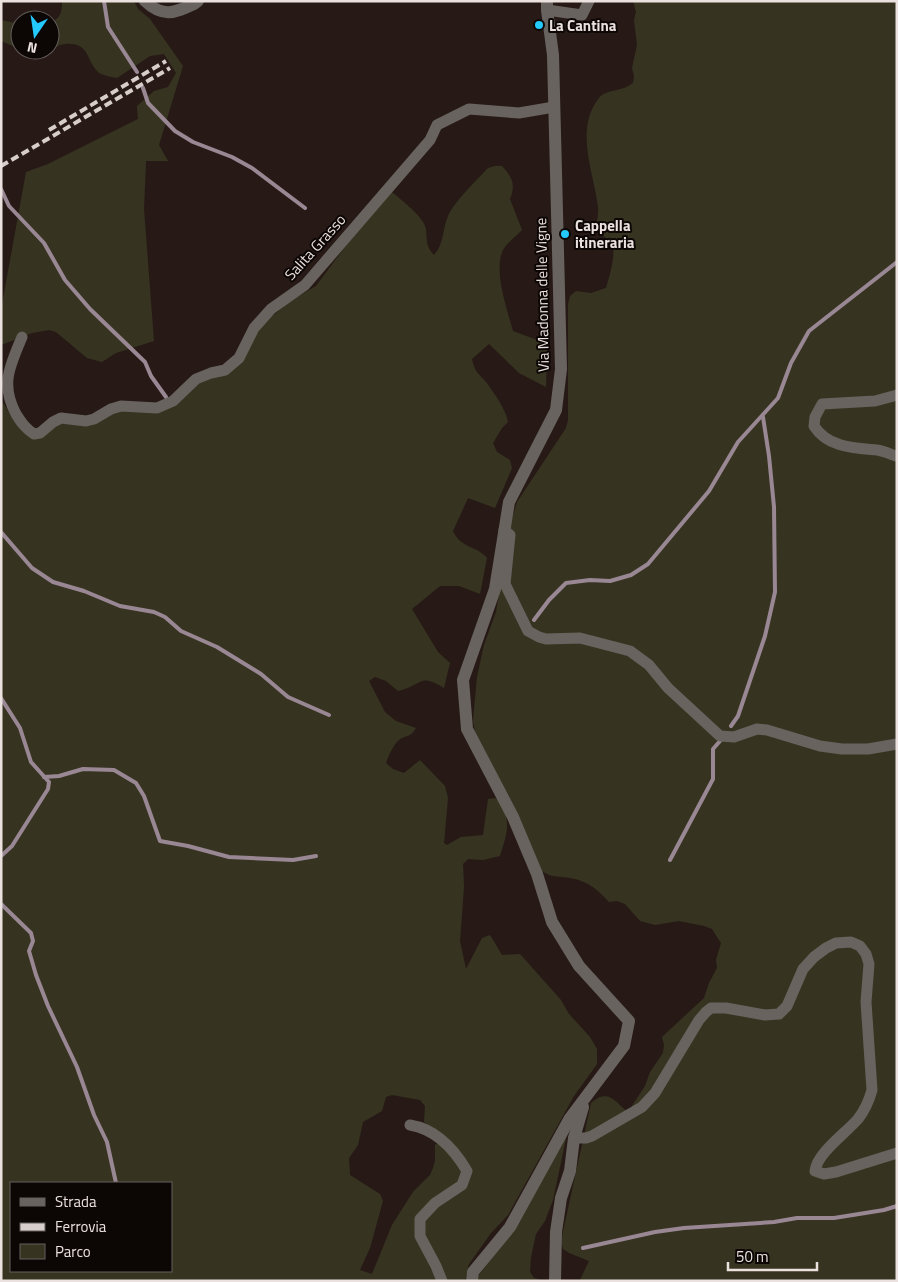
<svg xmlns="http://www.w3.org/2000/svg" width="898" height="1282" font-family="'Titillium Web',sans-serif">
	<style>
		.green { fill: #363421; fill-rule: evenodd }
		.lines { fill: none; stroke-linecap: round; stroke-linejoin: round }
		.stream { stroke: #998794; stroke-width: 4 }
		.minor { stroke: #68635e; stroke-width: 11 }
		.tertiary { stroke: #68635e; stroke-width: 12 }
		.rail { stroke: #d7cdca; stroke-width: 4; stroke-dasharray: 8 4; stroke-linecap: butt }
		.poi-dot { fill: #24c9fe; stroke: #0c0705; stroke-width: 2 }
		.labels { text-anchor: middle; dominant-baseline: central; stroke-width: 4; stroke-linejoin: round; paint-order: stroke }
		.poi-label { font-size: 15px; font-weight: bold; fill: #ebe1de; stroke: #0c0705; text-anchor: start }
		.street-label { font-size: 15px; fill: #ebe1de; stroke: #0c0705 }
	</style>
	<rect width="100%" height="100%" fill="#271a16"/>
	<g class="green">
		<path d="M 62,1 L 134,1 L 138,9 L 150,19 L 183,66 L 159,145 L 168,161 L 146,161 L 144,209 L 154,341 L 116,353 L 102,362 L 87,358 L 56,332 L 49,330 L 32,333 L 1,345 L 1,310 L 26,172 L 48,164 L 138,119 L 137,106 L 154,91 L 168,87 L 176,73 L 164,54 L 150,56 L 117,78 C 112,77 106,76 101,74 C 85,64 92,41 65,44 C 60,44 55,48 50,50 L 50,23 C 61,18 62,12 62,1 Z"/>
		<path d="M 633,1 L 897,1 L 897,1281 L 579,1281 L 580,1280 L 589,1261 L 569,1253 L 563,1249 L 561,1241 L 591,1103 C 608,1088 614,1101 628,1112 L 645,1086 L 650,1072 L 663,1053 L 664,1045 L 662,1037 L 704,998 L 709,983 L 717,968 L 716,960 L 721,943 L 712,929 L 704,926 L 679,921 L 655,925 L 640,921 L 625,904 L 617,901 L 609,902 C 597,889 588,881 570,878 C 554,875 555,879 540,870 L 476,737 L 473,721 L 477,677 L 484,645 L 496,612 L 511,523 L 517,502 L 566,428 L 568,420 L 568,304 L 570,296 L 576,291 L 591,293 L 606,288 C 609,278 615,258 613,248 C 611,241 602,235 597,230 C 596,222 599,215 598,207 C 594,173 574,129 599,98 C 606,89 622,92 633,83 L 634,76 L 632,68 L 637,45 L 634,20 L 636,12 Z"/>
		<path d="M 1,20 L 20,24 L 20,49 L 1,41 Z"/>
		<path d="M 495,166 L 502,166 C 512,177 516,184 510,199 L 522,230 C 516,236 507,243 503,250 C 493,270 507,309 513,331 L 545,343 L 547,351 L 546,387 L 519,373 L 489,344 L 472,359 C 475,375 481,374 489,386 C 496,396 506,410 508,422 L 502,428 L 493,443 L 497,452 L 510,460 L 512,468 L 495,508 L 468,498 L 453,531 C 461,549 476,545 487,558 L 480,594 L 459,586 L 440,586 L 412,609 L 438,652 L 450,663 L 444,688 C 419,672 422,686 398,691 L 386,681 L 375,677 L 369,681 L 385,712 L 396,721 L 416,728 C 409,739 407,734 399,740 C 394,744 388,756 386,763 L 393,769 L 404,773 L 420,760 L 445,786 L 448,798 L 444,843 L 447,845 L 461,837 L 483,835 L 488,799 L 496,798 C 513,819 507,833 500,856 L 483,860 L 468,859 L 463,864 L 464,887 L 460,941 L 466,969 L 482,938 L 490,935 L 502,955 L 520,954 L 561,1000 L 569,1014 L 590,1037 L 597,1049 L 597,1064 L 574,1096 L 508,1215 L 491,1233 L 469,1264 L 465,1281 L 1,1281 L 1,400 L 13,418 L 30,437 L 59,423 L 119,410 L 151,412 L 196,384 L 229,372 L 264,323 L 290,301 L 316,286 L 388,189 C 397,196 417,212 423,222 C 430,233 422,243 434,255 C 445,244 442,226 450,212 C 460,196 475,182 488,168 ZM 392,1095 L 420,1100 L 425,1106 L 424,1122 L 433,1130 L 445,1138 L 435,1145 L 435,1161 L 433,1168 L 430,1175 L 413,1192 L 392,1225 L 372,1274 L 360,1270 L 370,1248 L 383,1201 L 380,1194 L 350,1175 L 349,1158 L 358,1145 L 363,1122 L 382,1111 L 386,1097 ZM 11,1183 L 171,1183 L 171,1271 L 11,1271 Z"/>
		<path d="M 567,1134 L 553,1200 L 545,1221 L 536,1234 L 531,1257 L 530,1272 L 534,1278 L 545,1281 L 478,1281 L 479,1275 L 520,1221 Z"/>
	</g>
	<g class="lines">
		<g class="stream">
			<path d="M 104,1 L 108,27 L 137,72"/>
			<path d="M 143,88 L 148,103 L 175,131 L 193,142 L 232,157 L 252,168 L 305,208"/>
			<path d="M 1,189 L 9,206 L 44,243 L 65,280 L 90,309 L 145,362 L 151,376 L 166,397"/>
			<path d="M 1,532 L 32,568 L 53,582 L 84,591 L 120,606 L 154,612 L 165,617 L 181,631 L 217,647 L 261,674 L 288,697 L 329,715"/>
			<path d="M 534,620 L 549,600 L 566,583 L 590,580 L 610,581 L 631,575 L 648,564 L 709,491 L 738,442 L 778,398 L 791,363 L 809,331 L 897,262"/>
			<path d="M 1,698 L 20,728 L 31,762 L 49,782 L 48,789 L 12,846 L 1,856"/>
			<path d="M 731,726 L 738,716 L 765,636 L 775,592 L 774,507 L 769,456 L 763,417"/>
			<path d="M 44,777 L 59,776 L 83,769 L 114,770 L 136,783 L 144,796 L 160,841 L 188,846 L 229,857 L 293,860 L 316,856"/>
			<path d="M 670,860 L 713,779 L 713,749 L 720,741"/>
			<path d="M 1,904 L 31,933 L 33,941 L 29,951 L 36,975 L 48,1006 L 77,1067 L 94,1115 L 107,1142 L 116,1183"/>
			<path d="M 583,1248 L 655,1232 L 684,1228 L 774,1222 L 797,1218 L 834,1218 L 884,1210 L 897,1206"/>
		</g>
		<g class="minor">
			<path d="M 547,10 L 582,15 L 589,1"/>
			<path d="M 22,337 C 10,366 0,384 16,414 C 21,422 25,428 34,434 L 40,433 L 53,422 L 61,418 L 86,421 L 94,419 L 111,409 L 121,406 L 157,408 L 173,401 L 196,379 L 211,373 L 225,370 L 239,358 L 254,328 L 271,309 L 305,285 L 430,140 L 437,125 L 469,109 L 519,113 L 554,107"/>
			<path d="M 896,456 C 890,454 884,451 877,450 C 855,448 828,448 814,426 L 815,417 L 822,404 L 875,401 L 897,395"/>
			<path d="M 504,530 L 510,535 L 505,584 L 528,631 L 539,637 L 546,639 L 580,638 L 630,651 L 649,665 L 668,688 L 720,736 L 734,737 L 757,729 L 767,730 L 820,746 L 842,749 L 868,749 L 897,744"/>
			<path d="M 410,1125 C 435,1129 454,1149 467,1171 L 462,1185 L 435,1203 L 420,1219 L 420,1236 L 436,1266 L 442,1281"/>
			<path d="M 574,1138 L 586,1138 L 592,1136 L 642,1107 L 655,1093 L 699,1020 L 706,1012 L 711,1008 L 726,1008 L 765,1015 L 779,1014 L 787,1006 L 803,969 L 814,957 L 826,948 L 836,943 L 851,942 L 860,946 L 866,954 L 869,964 L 866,1002 L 872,1090 C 869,1101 865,1110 858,1119 C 846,1133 817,1153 815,1171 L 824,1174 L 836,1172 L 897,1153"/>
		</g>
		<g class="tertiary">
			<path d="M 145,1 C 163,18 174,13 194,4 L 198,1"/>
			<path d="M 472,1281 L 473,1272 L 510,1227 L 570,1118 L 624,1046 L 629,1021 L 579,966 L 552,922 L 537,874 L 513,817 L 467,729 L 463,680 L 495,589 L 509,502 L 556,410 L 561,369 L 553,55 L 547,10 L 547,1"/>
			<path d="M 555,1281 L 556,1232 L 561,1198 L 570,1171 L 574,1138 L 583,1107"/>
		</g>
		<g class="rail">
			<path d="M 49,130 L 166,61"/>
			<path d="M 1,166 L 170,68"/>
		</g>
	</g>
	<g class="poi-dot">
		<circle cx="539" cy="25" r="5"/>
		<circle cx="565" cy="234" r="5"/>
	</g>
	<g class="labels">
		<g class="poi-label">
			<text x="549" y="25">La Cantina</text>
			<text x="575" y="225">Cappella<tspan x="575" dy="17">itineraria</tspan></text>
		</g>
		<g class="street-label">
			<text transform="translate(315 247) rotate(-48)">Salita Grasso</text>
			<text transform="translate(542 295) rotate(-91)">Via Madonna delle Vigne</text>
		</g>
	</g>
	<rect width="898" height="1282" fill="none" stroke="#ebe1de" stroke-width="5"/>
	<rect x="10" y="1182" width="162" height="90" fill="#0c0705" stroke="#655e5c"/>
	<rect x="20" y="1198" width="25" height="8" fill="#68635e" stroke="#655e5c"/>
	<text x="55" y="1207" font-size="15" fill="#ebe1de">Strada</text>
	<rect x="20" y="1223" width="25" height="8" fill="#d7cdca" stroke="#655e5c"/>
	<text x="55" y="1232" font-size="15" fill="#ebe1de">Ferrovia</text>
	<rect x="20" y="1244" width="25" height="15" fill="#363421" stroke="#655e5c"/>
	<text x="55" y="1257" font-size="15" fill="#ebe1de">Parco</text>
	<g transform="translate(35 35) rotate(193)"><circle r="24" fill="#0c0705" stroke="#655e5c"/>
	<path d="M0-4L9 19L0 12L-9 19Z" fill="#24c9fe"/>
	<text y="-8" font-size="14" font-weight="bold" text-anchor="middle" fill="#ebe1de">N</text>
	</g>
	<path d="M728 1262v8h89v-8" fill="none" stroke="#ebe1de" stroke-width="2.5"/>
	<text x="736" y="1262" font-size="15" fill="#ebe1de" stroke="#0c0705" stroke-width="4" paint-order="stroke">50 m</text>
</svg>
